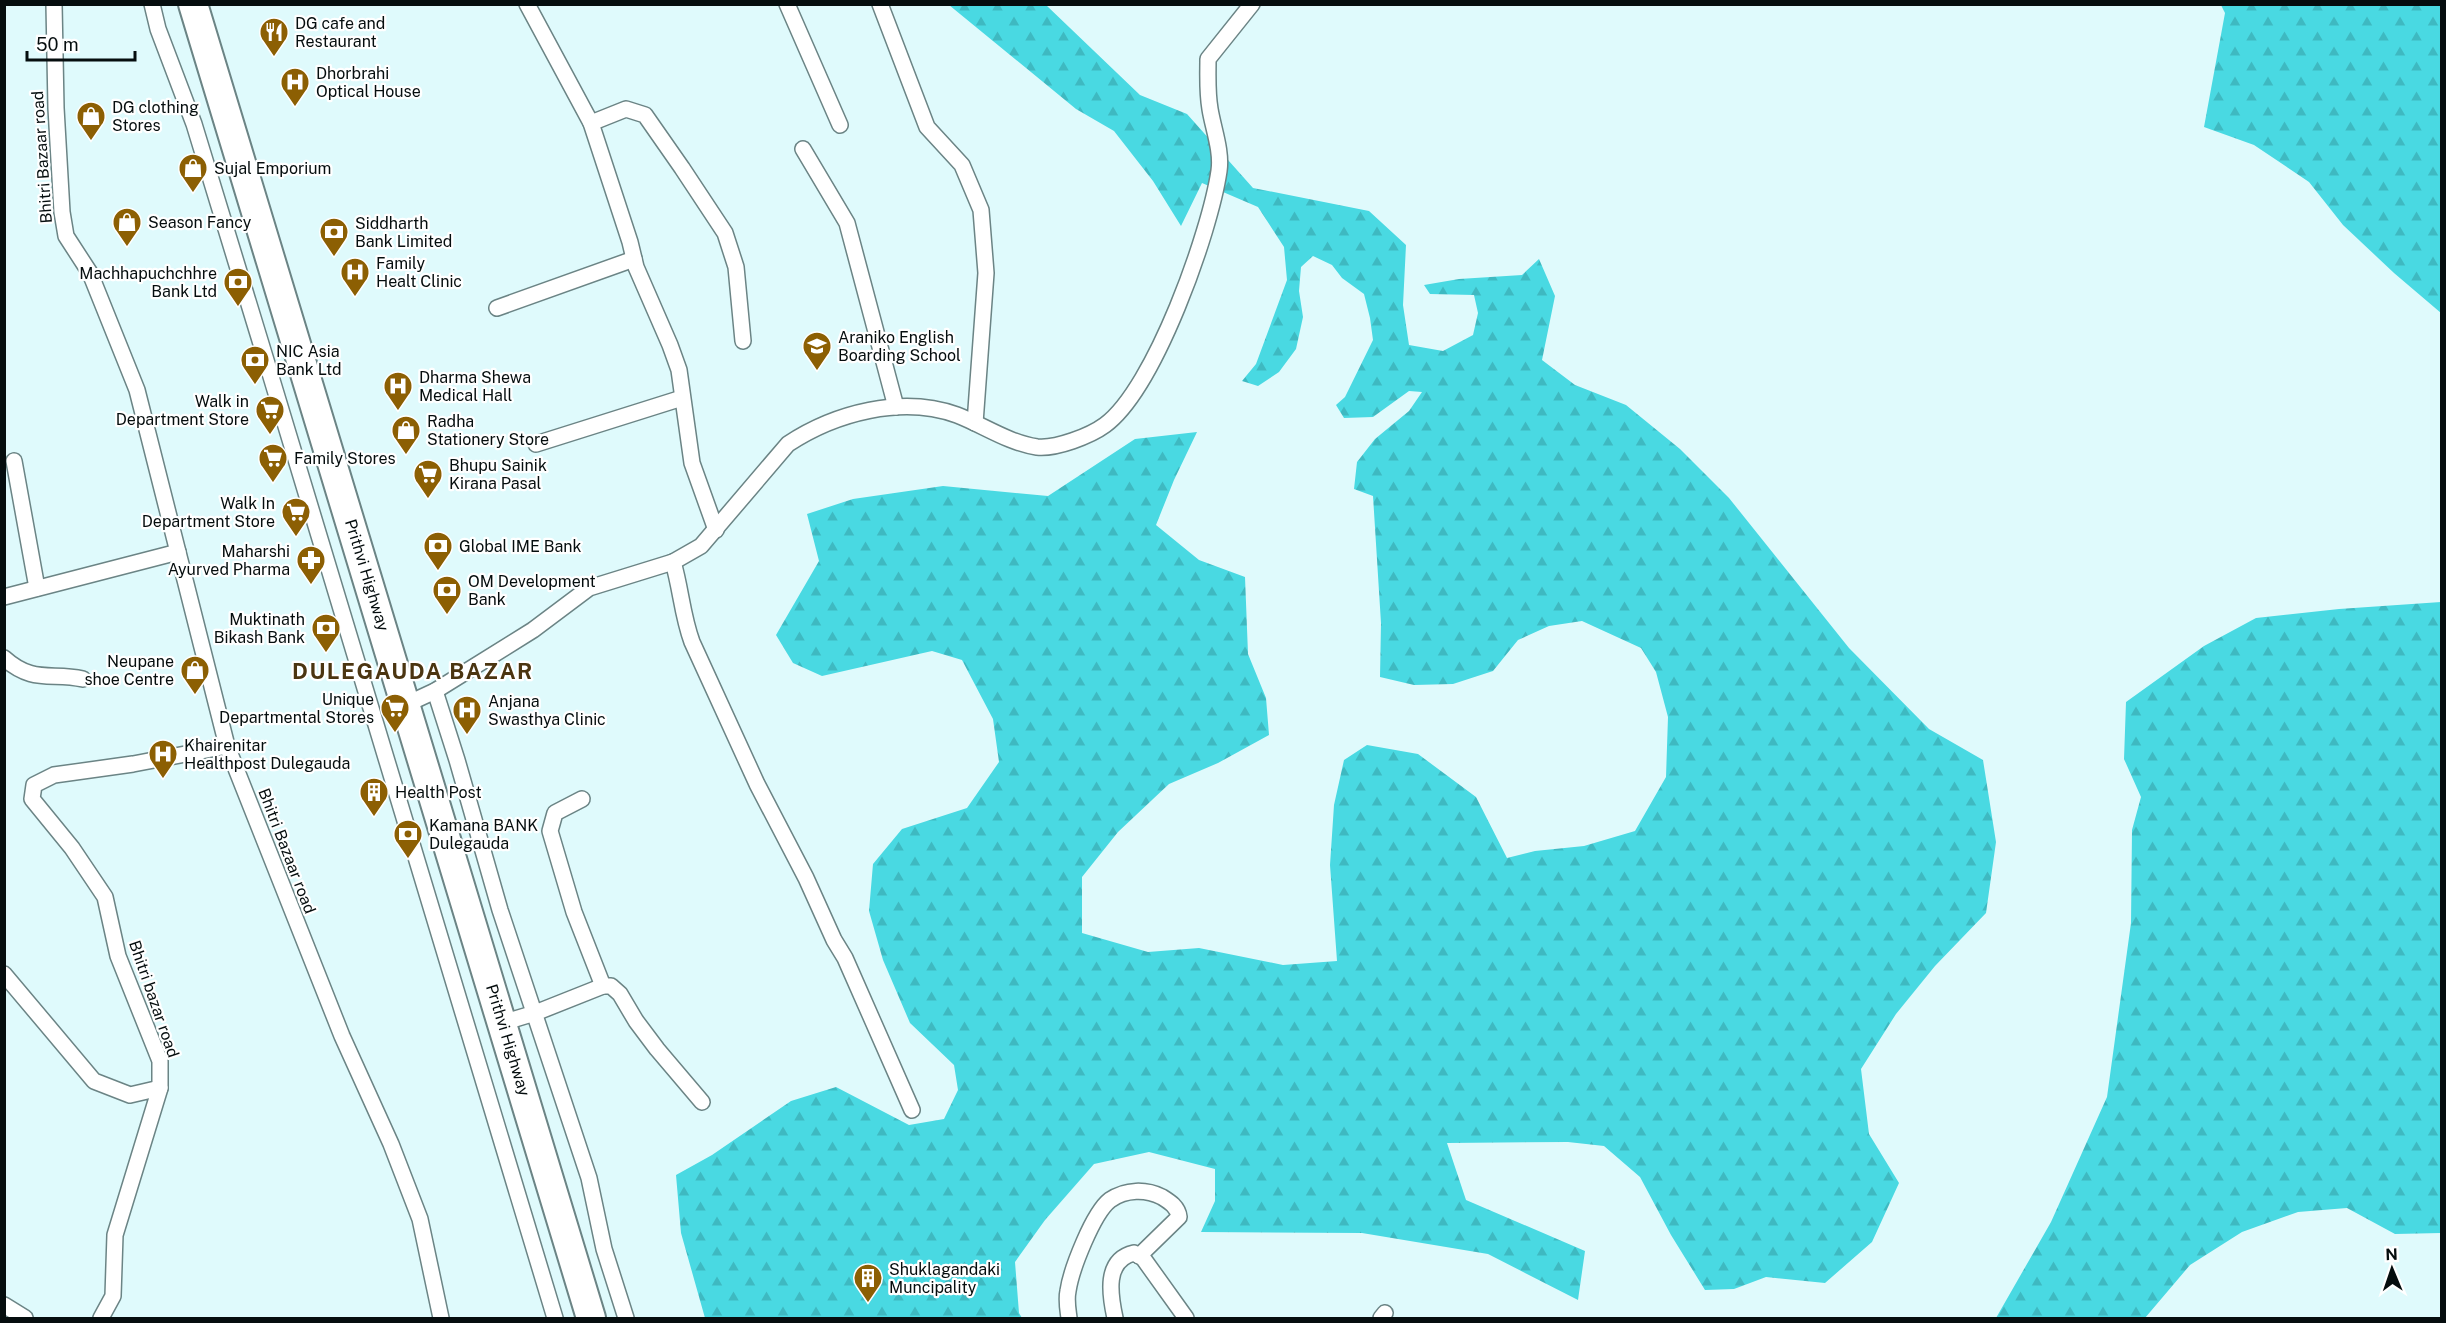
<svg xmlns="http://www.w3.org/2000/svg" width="2446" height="1323" font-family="'Public Sans',sans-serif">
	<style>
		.forest { fill: url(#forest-firs) }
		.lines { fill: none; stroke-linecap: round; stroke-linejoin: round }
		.street-casing { stroke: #6b8485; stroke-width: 18 }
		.highway-casing { stroke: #6b8485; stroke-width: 32 }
		.street { stroke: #fff; stroke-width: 15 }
		.highway { stroke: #fff; stroke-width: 28 }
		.labels { text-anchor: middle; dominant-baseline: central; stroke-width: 4.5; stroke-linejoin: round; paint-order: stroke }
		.poi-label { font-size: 16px; fill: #050d0e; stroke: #fff; text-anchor: start }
		.street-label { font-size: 16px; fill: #050d0e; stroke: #fff }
		.district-label { font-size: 22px; font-weight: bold; letter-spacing: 1.5px; fill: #4b3511; stroke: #fff }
	</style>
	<defs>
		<pattern id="forest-firs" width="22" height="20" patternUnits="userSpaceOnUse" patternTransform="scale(1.5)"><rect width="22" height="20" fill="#49d9e2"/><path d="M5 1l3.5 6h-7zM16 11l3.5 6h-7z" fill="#3eb9c1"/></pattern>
	</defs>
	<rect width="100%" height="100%" fill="#dffafc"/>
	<g class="forest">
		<path d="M 949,5 L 1046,5 L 1140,95 L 1187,114 L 1253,188 L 1369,211 L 1406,245 L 1403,305 L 1409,345 L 1443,351 L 1473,335 L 1478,313 L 1474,295 L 1430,294 L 1424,285 L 1459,279 L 1522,275 L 1539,259 L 1555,296 L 1542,360 L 1575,385 L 1626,405 L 1680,449 L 1729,498 L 1849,648 L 1929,729 L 1983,760 L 1996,842 L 1986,913 L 1935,966 L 1896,1014 L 1861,1069 L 1869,1134 L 1899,1183 L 1872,1242 L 1825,1283 L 1766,1277 L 1734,1289 L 1705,1290 L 1671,1235 L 1640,1177 L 1604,1146 L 1568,1142 L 1447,1143 L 1466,1200 L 1585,1251 L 1578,1300 L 1488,1254 L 1362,1233 L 1201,1232 L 1215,1201 L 1215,1169 L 1149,1152 L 1094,1164 L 1045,1220 L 1015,1262 L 1019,1313 L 1022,1318 L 705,1318 L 681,1233 L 676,1175 L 712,1155 L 791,1101 L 836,1087 L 909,1125 L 944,1119 L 958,1090 L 954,1065 L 910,1023 L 883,960 L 869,911 L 873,864 L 902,829 L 967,808 L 999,762 L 993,719 L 962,660 L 932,651 L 822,676 L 793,663 L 776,635 L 819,561 L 807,514 L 853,499 L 943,486 L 1048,496 L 1135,439 L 1197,432 L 1174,480 L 1156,525 L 1199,560 L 1245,577 L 1248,654 L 1266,698 L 1269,735 L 1218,763 L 1169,784 L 1118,832 L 1082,877 L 1082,933 L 1148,952 L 1199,948 L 1283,965 L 1337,961 L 1330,865 L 1334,805 L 1344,760 L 1367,745 L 1418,754 L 1476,797 L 1507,858 L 1535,851 L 1584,846 L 1635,831 L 1666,777 L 1668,717 L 1656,672 L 1641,648 L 1582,621 L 1549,626 L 1518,640 L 1493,671 L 1453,684 L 1414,685 L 1380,677 L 1381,623 L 1373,496 L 1354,489 L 1357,462 L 1375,439 L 1409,411 L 1422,392 L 1409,391 L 1373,417 L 1344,418 L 1336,405 L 1345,397 L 1373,340 L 1370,318 L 1364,294 L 1342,278 L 1332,265 L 1313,256 L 1301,267 L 1299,291 L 1303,317 L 1296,349 L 1279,372 L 1258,386 L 1242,381 L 1256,364 L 1287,280 L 1284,247 L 1258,207 L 1202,183 L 1181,226 L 1153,181 L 1114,131 L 1076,109 Z"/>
		<path d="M 2221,5 L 2441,5 L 2441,313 L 2394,273 L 2343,225 L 2309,182 L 2254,145 L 2204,127 L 2225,13 Z"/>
		<path d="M 2441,602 L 2441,1233 L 2395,1234 L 2347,1208 L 2298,1212 L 2242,1232 L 2190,1265 L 2145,1318 L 1996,1318 L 2051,1222 L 2107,1097 L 2131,923 L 2132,830 L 2141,797 L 2124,759 L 2126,702 L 2204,646 L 2256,618 L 2339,609 Z"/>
	</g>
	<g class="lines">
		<g class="street-casing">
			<g id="street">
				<path d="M 54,4 L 56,108 L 62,212 L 66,236 L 90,273 L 137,390 L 227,746 L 342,1036 L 391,1144 L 420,1219 L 441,1318"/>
				<path d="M 152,4 L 158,29 L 194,124 L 269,370 L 555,1318"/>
				<path d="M 527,4 L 591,123 L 630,242 L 636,267 L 670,345 L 679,370 L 692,463 L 716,530"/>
				<path d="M 787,4 L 840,125"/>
				<path d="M 880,4 L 927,127 L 962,165 L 981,210 L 986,273 L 975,423"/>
				<path d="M 591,123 L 626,109 L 645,115 L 682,168 L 725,233 L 736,267 L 743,341"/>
				<path d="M 803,149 L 847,223 L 896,407"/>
				<path d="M 497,308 L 634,259"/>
				<path d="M 536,444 L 682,398"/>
				<path d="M 14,461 L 37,588"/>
				<path d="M 673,562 C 681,589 682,615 692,642 L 757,784 L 806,878 L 834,940 L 845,958 L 912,1110"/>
				<path d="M 4,597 L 178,552"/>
				<path d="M 4,658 C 33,684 51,672 83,679"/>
				<path d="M 435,691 L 457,760 L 500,910 L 589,1178 L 604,1249 L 626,1318"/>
				<path d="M 407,704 L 435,691 L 533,630 L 589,588 L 673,562 L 701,546 L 788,444 C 835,413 902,395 957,415 C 983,425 1009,443 1037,447 C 1056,449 1090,436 1105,425 C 1155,388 1210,232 1219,171 C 1222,151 1213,128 1210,109 C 1207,92 1208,75 1208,59 L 1252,4"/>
				<path d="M 582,799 L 555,813 L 550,831 L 574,912 L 603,986"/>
				<path d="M 4,974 L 94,1081 L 130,1095 L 160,1088 L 115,1235 L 113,1296 L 101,1318"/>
				<path d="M 502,1023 L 535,1013 L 603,986 L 611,986 L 620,994 L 636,1021 L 657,1049 L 702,1102"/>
				<path d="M 160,1088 L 160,1061 L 118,956 L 105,897 L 72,848 L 32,799 L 34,785 L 54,775 L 133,764 L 227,746"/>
				<path d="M 4,1305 L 25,1318"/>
				<path d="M 1069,1318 C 1068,1310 1066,1300 1068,1291 C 1071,1270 1093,1213 1110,1200 C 1126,1189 1146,1189 1162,1197 C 1170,1202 1178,1207 1179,1217 L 1139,1256"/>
				<path d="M 1115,1318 C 1110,1295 1104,1260 1134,1253 L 1143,1258 L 1186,1318"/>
				<path d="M 1381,1318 L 1385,1313"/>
			</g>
		</g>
		<g class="highway-casing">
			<path id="highway" d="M 193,4 L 591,1318"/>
		</g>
		<use href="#street" class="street"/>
		<use href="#highway" class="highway"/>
	</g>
	<defs>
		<g id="restaurant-pin" transform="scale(1.5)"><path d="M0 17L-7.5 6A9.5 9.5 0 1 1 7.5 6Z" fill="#8c5f03" stroke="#fff"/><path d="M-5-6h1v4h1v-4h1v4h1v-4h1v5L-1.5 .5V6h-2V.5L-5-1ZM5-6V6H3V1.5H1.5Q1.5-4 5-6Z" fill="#fff"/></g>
		<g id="hospital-pin" transform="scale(1.5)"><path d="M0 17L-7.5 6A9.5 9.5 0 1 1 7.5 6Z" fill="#8c5f03" stroke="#fff"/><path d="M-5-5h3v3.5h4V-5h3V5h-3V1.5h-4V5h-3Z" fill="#fff"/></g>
		<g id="shop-pin" transform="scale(1.5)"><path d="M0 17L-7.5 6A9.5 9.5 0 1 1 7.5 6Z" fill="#8c5f03" stroke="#fff"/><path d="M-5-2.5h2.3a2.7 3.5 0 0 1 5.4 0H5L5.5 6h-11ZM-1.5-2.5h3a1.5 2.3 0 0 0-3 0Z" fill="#fff"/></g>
		<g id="bank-pin" transform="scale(1.5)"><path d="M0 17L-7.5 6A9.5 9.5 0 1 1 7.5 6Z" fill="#8c5f03" stroke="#fff"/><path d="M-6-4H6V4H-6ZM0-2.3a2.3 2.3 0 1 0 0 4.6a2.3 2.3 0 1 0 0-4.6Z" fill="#fff"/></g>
		<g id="school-pin" transform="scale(1.5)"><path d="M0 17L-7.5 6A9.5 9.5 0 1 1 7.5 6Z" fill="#8c5f03" stroke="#fff"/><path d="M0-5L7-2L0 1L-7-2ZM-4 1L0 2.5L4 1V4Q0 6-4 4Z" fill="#fff"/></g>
		<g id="supermarket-pin" transform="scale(1.5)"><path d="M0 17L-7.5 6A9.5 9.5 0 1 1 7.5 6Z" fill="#8c5f03" stroke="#fff"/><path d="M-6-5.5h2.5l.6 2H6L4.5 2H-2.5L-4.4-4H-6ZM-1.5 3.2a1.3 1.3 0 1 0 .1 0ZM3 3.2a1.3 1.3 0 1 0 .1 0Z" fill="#fff"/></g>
		<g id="pharmacy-pin" transform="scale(1.5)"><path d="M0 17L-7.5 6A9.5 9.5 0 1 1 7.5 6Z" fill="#8c5f03" stroke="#fff"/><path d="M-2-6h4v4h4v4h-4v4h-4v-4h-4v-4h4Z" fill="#fff"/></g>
		<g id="building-pin" transform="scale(1.5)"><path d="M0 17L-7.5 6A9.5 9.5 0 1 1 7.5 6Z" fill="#8c5f03" stroke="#fff"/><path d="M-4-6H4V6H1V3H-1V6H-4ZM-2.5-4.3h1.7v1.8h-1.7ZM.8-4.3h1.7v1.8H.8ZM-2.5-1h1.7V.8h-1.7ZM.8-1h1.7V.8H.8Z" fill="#fff"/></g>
	</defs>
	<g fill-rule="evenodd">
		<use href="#restaurant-pin" x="274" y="32"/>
		<use href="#hospital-pin" x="295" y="82"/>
		<use href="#shop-pin" x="91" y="116"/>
		<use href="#shop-pin" x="193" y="168"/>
		<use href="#shop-pin" x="127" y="222"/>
		<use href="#bank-pin" x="334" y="232"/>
		<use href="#hospital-pin" x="355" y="272"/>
		<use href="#bank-pin" x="238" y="282"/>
		<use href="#school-pin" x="817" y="346"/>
		<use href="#bank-pin" x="255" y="360"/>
		<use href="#hospital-pin" x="398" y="386"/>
		<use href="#supermarket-pin" x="270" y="410"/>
		<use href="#shop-pin" x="406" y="430"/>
		<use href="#supermarket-pin" x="273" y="458"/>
		<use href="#supermarket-pin" x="428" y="474"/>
		<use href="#supermarket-pin" x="296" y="512"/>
		<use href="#bank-pin" x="438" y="546"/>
		<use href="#pharmacy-pin" x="311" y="560"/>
		<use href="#bank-pin" x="447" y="590"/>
		<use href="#bank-pin" x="326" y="628"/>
		<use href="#shop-pin" x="195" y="670"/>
		<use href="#supermarket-pin" x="395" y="708"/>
		<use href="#hospital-pin" x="467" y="710"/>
		<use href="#hospital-pin" x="163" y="754"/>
		<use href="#building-pin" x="374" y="792"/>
		<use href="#bank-pin" x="408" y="834"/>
		<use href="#building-pin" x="868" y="1278"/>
	</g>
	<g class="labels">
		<g class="poi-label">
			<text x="295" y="23">DG cafe and<tspan x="295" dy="18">Restaurant</tspan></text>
			<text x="316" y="73">Dhorbrahi<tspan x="316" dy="18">Optical House</tspan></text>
			<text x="112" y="107">DG clothing<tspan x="112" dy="18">Stores</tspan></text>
			<text x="214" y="168">Sujal Emporium</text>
			<text x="148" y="222">Season Fancy</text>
			<text x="355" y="223">Siddharth<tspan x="355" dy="18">Bank Limited</tspan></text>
			<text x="376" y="263">Family<tspan x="376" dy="18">Healt Clinic</tspan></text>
			<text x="217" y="273" text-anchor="end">Machhapuchchhre<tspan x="217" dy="18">Bank Ltd</tspan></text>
			<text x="838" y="337">Araniko English<tspan x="838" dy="18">Boarding School</tspan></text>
			<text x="276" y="351">NIC Asia<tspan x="276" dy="18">Bank Ltd</tspan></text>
			<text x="419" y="377">Dharma Shewa<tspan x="419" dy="18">Medical Hall</tspan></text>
			<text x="249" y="401" text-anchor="end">Walk in<tspan x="249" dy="18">Department Store</tspan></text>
			<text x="427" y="421">Radha<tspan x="427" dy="18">Stationery Store</tspan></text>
			<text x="294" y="458">Family Stores</text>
			<text x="449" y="465">Bhupu Sainik<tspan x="449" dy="18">Kirana Pasal</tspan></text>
			<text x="275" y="503" text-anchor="end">Walk In<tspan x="275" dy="18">Department Store</tspan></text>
			<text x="459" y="546">Global IME Bank</text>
			<text x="290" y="551" text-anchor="end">Maharshi<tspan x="290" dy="18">Ayurved Pharma</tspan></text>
			<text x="468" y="581">OM Development<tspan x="468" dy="18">Bank</tspan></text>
			<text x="305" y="619" text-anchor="end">Muktinath<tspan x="305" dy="18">Bikash Bank</tspan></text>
			<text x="174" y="661" text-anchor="end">Neupane<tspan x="174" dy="18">shoe Centre</tspan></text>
			<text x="374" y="699" text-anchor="end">Unique<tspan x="374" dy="18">Departmental Stores</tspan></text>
			<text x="488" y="701">Anjana<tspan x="488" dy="18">Swasthya Clinic</tspan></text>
			<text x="184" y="745">Khairenitar<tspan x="184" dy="18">Healthpost Dulegauda</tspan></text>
			<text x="395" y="792">Health Post</text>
			<text x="429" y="825">Kamana BANK<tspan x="429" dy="18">Dulegauda</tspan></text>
			<text x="889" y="1269">Shuklagandaki<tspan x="889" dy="18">Muncipality</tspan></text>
		</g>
		<g class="street-label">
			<text transform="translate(42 157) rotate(-94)">Bhitri Bazaar road</text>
			<text transform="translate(367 575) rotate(73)">Prithvi Highway</text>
			<text transform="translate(287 851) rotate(69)">Bhitri Bazaar road</text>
			<text transform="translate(154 999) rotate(71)">Bhitri bazar road</text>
			<text transform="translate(508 1040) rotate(73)">Prithvi Highway</text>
		</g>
		<g class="district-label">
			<text x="413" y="671">DULEGAUDA BAZAR</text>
		</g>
	</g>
	<rect width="2446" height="1323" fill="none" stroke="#050d0e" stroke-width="12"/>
	<g transform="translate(2392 1269) rotate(358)" stroke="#ffffff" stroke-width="4.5" paint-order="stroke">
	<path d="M0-4.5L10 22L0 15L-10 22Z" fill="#050d0e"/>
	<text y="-9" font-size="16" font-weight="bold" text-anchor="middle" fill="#050d0e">N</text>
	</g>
	<path d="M27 51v9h108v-9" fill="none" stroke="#050d0e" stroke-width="3"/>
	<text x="36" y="51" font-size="18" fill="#050d0e" stroke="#ffffff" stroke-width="4.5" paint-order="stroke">50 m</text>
</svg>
